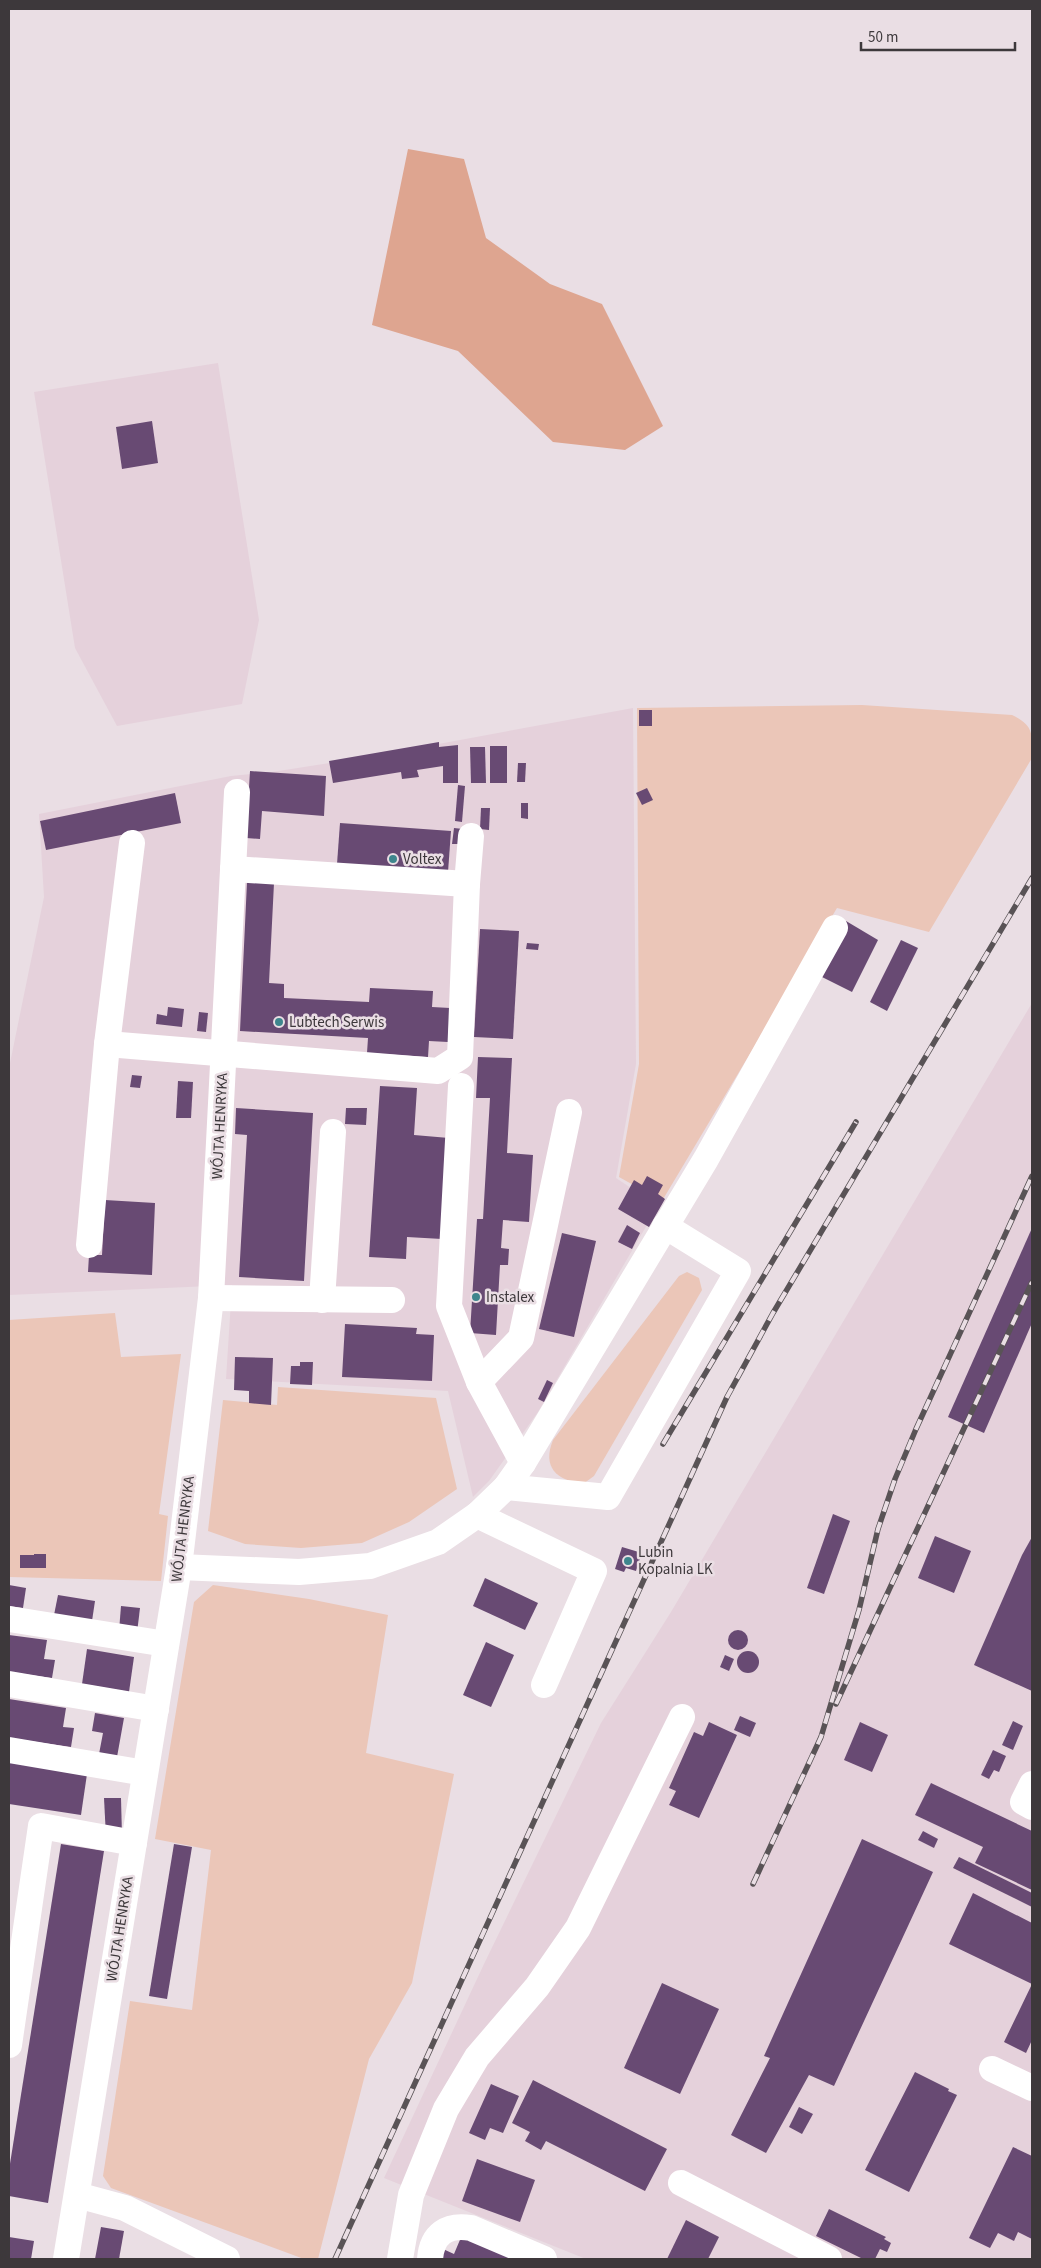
<svg xmlns="http://www.w3.org/2000/svg" width="1041" height="2268" font-family="'Source Sans 3',sans-serif">
	<style>
		.built { fill: #e5d1db }
		.green { fill: #ebc6b8 }
		.forest { fill: #dea590 }
		.building { fill: #684a73 }
		.lines { fill: none; stroke-linecap: round; stroke-linejoin: round }
		.minor { stroke: #fff; stroke-width: 26 }
		.rail-casing { stroke: #595356; stroke-width: 5.5 }
		.rail { stroke: #eadee4; stroke-width: 4; stroke-dasharray: 11; stroke-linecap: butt }
		.poi-dot { fill: #3e868d; stroke: #eadee4; stroke-width: 2 }
		.labels { text-anchor: middle; dominant-baseline: central; stroke-width: 5; stroke-linejoin: round; paint-order: stroke }
		.poi-label { font-size: 15px; fill: #3d383b; stroke: #eadee4; text-anchor: start }
		.street-label { font-size: 15px; fill: #3d383b; stroke: #eadee4 }
	</style>
	<rect width="100%" height="100%" fill="#eadee4"/>
	<g class="built">
		<path d="M 218,363 L 259,620 L 242,704 L 117,726 L 75,648 L 34,392 Z"/>
		<path d="M 633,708 L 636,1064 L 616,1178 L 658,1206 L 538,1412 L 489,1481 L 473,1497 L 448,1391 L 226,1379 L 232,1285 L 9,1295 L 9,1068 L 44,897 L 39,814 L 231,776 L 272,772 L 368,757 Z"/>
		<path d="M 1032,1003 L 1032,2259 L 586,2259 L 384,2178 L 484,1964 L 601,1723 L 671,1612 Z"/>
	</g>
	<g class="green">
		<path d="M 862,705 L 1012,715 C 1035,726 1032,735 1032,758 L 929,932 L 837,908 L 662,1201 L 619,1177 L 639,1064 L 637,708 Z"/>
		<path d="M 687,1272 L 699,1278 L 702,1290 L 594,1476 L 583,1484 C 556,1480 542,1467 553,1440 L 679,1276 Z"/>
		<path d="M 115,1313 L 121,1357 L 181,1354 L 159,1514 L 168,1516 L 161,1581 L 9,1577 L 9,1320 Z"/>
		<path d="M 278,1387 L 436,1398 L 457,1489 L 409,1522 L 362,1543 L 301,1548 L 245,1544 L 208,1531 L 223,1400 L 277,1405 Z"/>
		<path d="M 213,1585 L 309,1599 L 388,1615 L 366,1753 L 454,1774 L 412,1983 L 369,2059 L 318,2259 L 304,2259 L 111,2188 L 103,2176 L 130,2001 L 192,2010 L 211,1850 L 155,1839 L 194,1602 Z"/>
	</g>
	<path class="forest" d="M 408,149 L 464,159 L 486,238 L 550,284 L 602,304 L 663,426 L 625,450 L 553,442 L 458,351 L 372,325 Z"/>
	<g class="building">
		<path d="M 152,421 L 158,463 L 122,469 L 116,427 Z"/>
		<rect x="639" y="710" width="13" height="16"/>
		<path d="M 439,742 L 439,747 L 458,745 L 458,783 L 443,783 L 443,766 L 417,770 L 419,777 L 402,779 L 401,772 L 333,783 L 329,761 Z"/>
		<rect x="490" y="746" width="17" height="37"/>
		<path d="M 470,747 L 485,747 L 486,783 L 471,783 Z"/>
		<path d="M 518,763 L 526,763 L 525,782 L 517,782 Z"/>
		<path d="M 250,771 L 326,776 L 324,816 L 262,811 L 260,839 L 246,838 Z"/>
		<path d="M 458,785 L 465,786 L 462,822 L 455,821 Z"/>
		<path d="M 647,788 L 653,800 L 642,805 L 636,793 Z"/>
		<path d="M 175,793 L 181,823 L 46,850 L 40,821 Z"/>
		<path d="M 521,803 L 528,803 L 528,819 L 521,818 Z"/>
		<path d="M 481,808 L 490,808 L 489,830 L 480,829 Z"/>
		<path d="M 340,823 L 451,831 L 448,872 L 337,864 Z"/>
		<path d="M 454,828 L 463,829 L 462,844 L 452,844 Z"/>
		<path d="M 247,882 L 274,883 L 269,983 L 284,984 L 284,998 L 369,1002 L 370,988 L 433,991 L 432,1007 L 450,1008 L 448,1042 L 429,1041 L 428,1057 L 367,1053 L 368,1038 L 240,1031 Z"/>
		<path d="M 846,921 L 878,940 L 852,992 L 818,975 Z"/>
		<path d="M 480,929 L 519,931 L 513,1039 L 474,1037 Z"/>
		<path d="M 901,940 L 918,948 L 887,1011 L 870,1002 Z"/>
		<path d="M 527,943 L 539,944 L 538,950 L 526,949 Z"/>
		<path d="M 168,1007 L 184,1009 L 182,1027 L 156,1024 L 157,1014 L 167,1016 Z"/>
		<path d="M 199,1012 L 208,1013 L 206,1032 L 197,1031 Z"/>
		<path d="M 478,1057 L 512,1058 L 507,1153 L 533,1155 L 529,1222 L 503,1220 L 501,1248 L 509,1249 L 508,1265 L 500,1265 L 496,1335 L 470,1333 L 477,1219 L 483,1219 L 490,1098 L 476,1098 Z"/>
		<path d="M 132,1075 L 142,1076 L 140,1088 L 130,1087 Z"/>
		<path d="M 178,1081 L 193,1082 L 191,1118 L 176,1118 Z"/>
		<path d="M 380,1086 L 417,1088 L 414,1135 L 449,1138 L 442,1239 L 407,1237 L 406,1259 L 369,1257 Z"/>
		<path d="M 236,1108 L 313,1113 L 304,1281 L 239,1277 L 247,1135 L 235,1134 Z"/>
		<path d="M 346,1108 L 367,1108 L 366,1125 L 345,1124 Z"/>
		<path d="M 647,1176 L 663,1185 L 658,1194 L 665,1199 L 649,1227 L 618,1209 L 634,1180 L 642,1185 Z"/>
		<path d="M 105,1200 L 155,1203 L 152,1275 L 88,1272 L 89,1255 L 102,1255 Z"/>
		<path d="M 627,1225 L 640,1233 L 632,1249 L 618,1242 Z"/>
		<path d="M 1032,1228 L 1032,1323 L 984,1433 L 948,1417 Z"/>
		<path d="M 562,1233 L 596,1241 L 574,1337 L 539,1329 Z"/>
		<path d="M 345,1324 L 417,1328 L 416,1334 L 434,1335 L 432,1381 L 342,1377 Z"/>
		<path d="M 235,1357 L 273,1358 L 271,1405 L 249,1403 L 249,1391 L 234,1390 Z"/>
		<path d="M 300,1362 L 313,1362 L 312,1385 L 290,1384 L 291,1366 L 300,1366 Z"/>
		<path d="M 547,1380 L 553,1383 L 544,1402 L 538,1399 Z"/>
		<path d="M 833,1514 L 850,1521 L 824,1594 L 807,1588 Z"/>
		<path d="M 935,1536 L 971,1551 L 954,1593 L 918,1578 Z"/>
		<path d="M 1032,1537 L 1032,1691 L 974,1665 L 1022,1555 Z"/>
		<path d="M 622,1547 L 642,1553 L 636,1571 L 626,1568 L 624,1572 L 615,1569 Z"/>
		<path d="M 34,1554 L 46,1554 L 46,1568 L 20,1568 L 20,1555 L 34,1555 Z"/>
		<path d="M 485,1578 L 538,1603 L 525,1630 L 473,1606 Z"/>
		<path d="M 9,1585 L 26,1588 L 23,1608 L 9,1606 Z"/>
		<path d="M 58,1595 L 95,1601 L 92,1621 L 54,1615 Z"/>
		<path d="M 121,1606 L 140,1608 L 137,1633 L 119,1631 Z"/>
		<circle cx="738" cy="1640" r="10"/>
		<path d="M 9,1635 L 47,1640 L 44,1659 L 55,1660 L 52,1678 L 9,1672 Z"/>
		<path d="M 486,1642 L 514,1655 L 491,1707 L 463,1695 Z"/>
		<path d="M 87,1649 L 134,1657 L 129,1692 L 82,1684 Z"/>
		<circle cx="748" cy="1662" r="11"/>
		<path d="M 725,1655 L 734,1659 L 729,1671 L 720,1667 Z"/>
		<path d="M 9,1699 L 66,1708 L 63,1727 L 74,1728 L 71,1747 L 9,1738 Z"/>
		<path d="M 95,1713 L 124,1718 L 117,1757 L 99,1754 L 103,1733 L 92,1731 Z"/>
		<path d="M 740,1716 L 756,1723 L 750,1737 L 734,1730 Z"/>
		<path d="M 1013,1721 L 1023,1726 L 1013,1750 L 1002,1745 Z"/>
		<path d="M 709,1722 L 737,1735 L 699,1818 L 669,1805 L 676,1791 L 669,1788 L 694,1732 L 703,1736 Z"/>
		<path d="M 860,1722 L 888,1735 L 872,1772 L 844,1760 Z"/>
		<path d="M 993,1750 L 1006,1756 L 999,1772 L 994,1770 L 989,1779 L 981,1775 Z"/>
		<path d="M 9,1762 L 87,1774 L 81,1815 L 9,1804 Z"/>
		<path d="M 931,1783 L 1032,1831 L 1032,1890 L 975,1863 L 983,1847 L 915,1815 Z"/>
		<path d="M 104,1798 L 121,1798 L 122,1836 L 106,1837 Z"/>
		<path d="M 923,1831 L 938,1839 L 934,1848 L 918,1840 Z"/>
		<path d="M 862,1839 L 933,1872 L 834,2086 L 809,2075 L 766,2153 L 731,2135 L 770,2058 L 764,2056 Z"/>
		<path d="M 61,1844 L 104,1851 L 48,2203 L 9,2196 L 9,2170 Z"/>
		<path d="M 174,1844 L 192,1847 L 167,1999 L 149,1996 Z"/>
		<path d="M 959,1857 L 1032,1893 L 1032,1907 L 953,1868 Z"/>
		<path d="M 973,1893 L 1032,1923 L 1032,2040 L 1026,2053 L 1004,2042 L 1032,1984 L 949,1944 Z"/>
		<path d="M 662,1983 L 719,2009 L 680,2094 L 624,2068 Z"/>
		<path d="M 915,2072 L 949,2089 L 948,2091 L 957,2095 L 909,2192 L 865,2170 Z"/>
		<path d="M 533,2080 L 667,2149 L 645,2191 L 546,2141 L 541,2150 L 525,2141 L 530,2132 L 512,2123 Z"/>
		<path d="M 491,2084 L 519,2096 L 503,2133 L 490,2128 L 485,2140 L 469,2133 Z"/>
		<path d="M 799,2107 L 813,2114 L 802,2134 L 789,2127 Z"/>
		<path d="M 1013,2147 L 1032,2156 L 1032,2239 L 1018,2232 L 1014,2241 L 998,2233 L 990,2248 L 969,2238 Z"/>
		<path d="M 477,2159 L 535,2180 L 520,2222 L 462,2201 Z"/>
		<path d="M 829,2209 L 886,2237 L 884,2239 L 891,2243 L 887,2252 L 880,2249 L 875,2259 L 863,2259 L 816,2236 Z"/>
		<path d="M 686,2220 L 719,2237 L 708,2259 L 667,2259 Z"/>
		<path d="M 101,2227 L 124,2231 L 119,2259 L 95,2259 Z"/>
		<path d="M 462,2235 L 515,2259 L 439,2259 L 443,2249 L 454,2254 Z"/>
		<path d="M 9,2237 L 34,2241 L 31,2259 L 9,2259 Z"/>
	</g>
	<g class="lines">
		<g class="minor">
			<path d="M 233,869 L 467,884 L 471,836"/>
			<path d="M 107,1044 L 438,1071 L 460,1057 L 467,884"/>
			<path d="M 461,1086 L 449,1306 L 479,1382 L 523,1463"/>
			<path d="M 89,1245 L 107,1044 L 132,843"/>
			<path d="M 211,1298 L 392,1300"/>
			<path d="M 322,1300 L 333,1132"/>
			<path d="M 479,1382 L 521,1338 L 569,1112"/>
			<path d="M 506,1487 L 608,1497 L 738,1271 L 665,1226"/>
			<path d="M 477,1515 L 594,1571 L 544,1685"/>
			<path d="M 179,1567 L 299,1572 L 370,1566 L 438,1542 L 477,1515 L 506,1487 L 523,1463 L 706,1159 L 835,928"/>
			<path d="M 9,1619 L 166,1644"/>
			<path d="M 9,1684 L 156,1709"/>
			<path d="M 9,1750 L 145,1773"/>
			<path d="M 1032,1784 L 1023,1802 L 1032,1807"/>
			<path d="M 9,2045 L 41,1826 L 134,1843"/>
			<path d="M 992,2069 L 1032,2088"/>
			<path d="M 681,2183 L 829,2259"/>
			<path d="M 77,2195 L 125,2208 L 227,2259"/>
			<path d="M 66,2259 L 179,1567 L 211,1298 L 237,792"/>
			<path d="M 400,2259 L 411,2195 L 446,2109 L 477,2057 L 537,1987 L 578,1928 L 682,1717"/>
			<path d="M 430,2259 C 432,2234 447,2224 471,2228 L 544,2259"/>
		</g>
		<g class="rail-casing">
			<g id="rail">
				<path d="M 663,1444 L 856,1122"/>
				<path d="M 836,1704 L 1032,1282"/>
				<path d="M 753,1884 L 821,1737 L 859,1610 L 878,1529 L 895,1479 L 916,1429 L 1032,1176"/>
				<path d="M 335,2259 L 727,1397 L 773,1313 L 1032,878"/>
			</g>
		</g>
		<use href="#rail" class="rail"/>
	</g>
	<g class="poi-dot">
		<circle cx="393" cy="859" r="5"/>
		<circle cx="279" cy="1022" r="5"/>
		<circle cx="476" cy="1297" r="5"/>
		<circle cx="628" cy="1561" r="5"/>
	</g>
	<g class="labels">
		<g class="poi-label">
			<text x="403" y="859">Voltex</text>
			<text x="289" y="1022">Lubtech Serwis</text>
			<text x="486" y="1297">Instalex</text>
			<text x="638" y="1552">Lubin<tspan x="638" dy="17">Kopalnia LK</tspan></text>
		</g>
		<g class="street-label">
			<text transform="translate(220 1126) rotate(-87)">WÓJTA HENRYKA</text>
			<text transform="translate(183 1529) rotate(-83)">WÓJTA HENRYKA</text>
			<text transform="translate(120 1929) rotate(-81)">WÓJTA HENRYKA</text>
		</g>
	</g>
	<rect width="1041" height="2268" fill="none" stroke="#3d383b" stroke-width="20"/>
	<path d="M861 42v8h154v-8" fill="none" stroke="#3d383b" stroke-width="2.5"/>
	<text x="868" y="42" font-size="15" fill="#3d383b" stroke="#eadee4" stroke-width="4" paint-order="stroke">50 m</text>
</svg>
